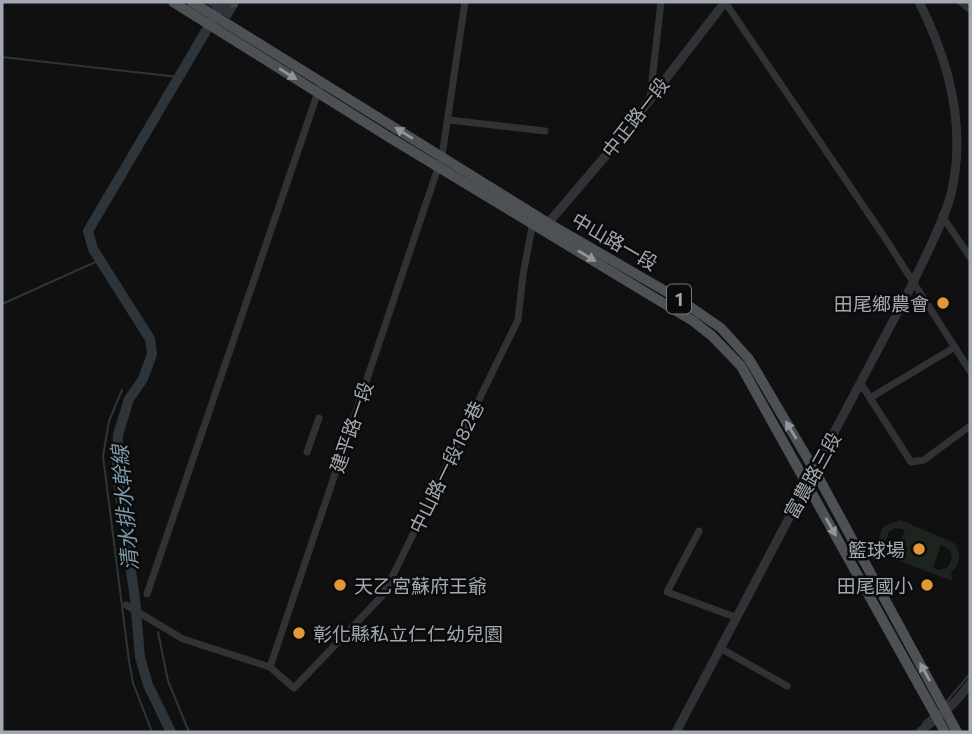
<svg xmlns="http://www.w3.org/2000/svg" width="972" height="734" font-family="Commissioner,'Noto Sans TC',sans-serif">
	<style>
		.pitch { fill: #1d231d; fill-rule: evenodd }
		.water { fill: url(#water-ripples) }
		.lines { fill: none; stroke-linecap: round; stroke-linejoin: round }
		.stream { stroke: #2d353a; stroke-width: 2 }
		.river { stroke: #2d353a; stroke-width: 10 }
		.minor { stroke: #313236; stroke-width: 7 }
		.tertiary { stroke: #313236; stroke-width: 9 }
		.primary { stroke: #4d5054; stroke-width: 10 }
		.oneway { fill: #91969e }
		.poi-dot { fill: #e19938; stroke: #0b0b0c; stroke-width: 2.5 }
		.labels { text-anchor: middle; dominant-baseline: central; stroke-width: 5; stroke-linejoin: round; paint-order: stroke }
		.shield { fill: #0b0b0c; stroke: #757980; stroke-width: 2 }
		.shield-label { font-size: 18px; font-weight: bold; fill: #a2a8b1 }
		.street-label { font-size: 19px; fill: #a2a8b1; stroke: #0b0b0c }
		.poi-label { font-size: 19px; fill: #a2a8b1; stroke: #0b0b0c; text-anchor: end }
		.water-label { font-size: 21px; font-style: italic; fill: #7b98aa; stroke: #0b0b0c }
	</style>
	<defs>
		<pattern id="water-ripples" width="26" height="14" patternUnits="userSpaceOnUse" patternTransform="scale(1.75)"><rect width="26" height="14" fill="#2d353a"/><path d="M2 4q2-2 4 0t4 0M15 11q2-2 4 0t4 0" fill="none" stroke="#484f54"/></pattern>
	</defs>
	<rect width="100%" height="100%" fill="#101011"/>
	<path class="pitch" d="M 901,520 L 954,543 C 962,555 961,563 951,573 L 953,581 L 877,553 C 881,545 876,538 884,526 ZM 895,528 L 905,530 L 896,553 L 890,551 L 886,542 L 889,532 ZM 941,545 L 950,550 L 952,558 L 948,567 L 940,570 L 933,568 Z"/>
	<path class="water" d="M 204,2 L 240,2 L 230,19 Z"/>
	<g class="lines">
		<g class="stream">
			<path d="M 2,57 L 178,77"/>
			<path d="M 2,304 L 100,260"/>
			<path d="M 122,390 L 109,421 L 103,456 L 129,661 L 133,683 L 152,732"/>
			<path d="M 158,632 L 168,681 L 189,732"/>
			<path d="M 946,702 L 970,674"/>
			<path d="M 923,723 L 932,715"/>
		</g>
		<path class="river" d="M 171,732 L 148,685 L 140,657 L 135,599 L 117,473 L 118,435 L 129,399 L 143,379 L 152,354 L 150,339 L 93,249 L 88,231 L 223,2"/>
		<g class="minor">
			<path d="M 465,2 L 442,156 L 270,667 L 294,688 L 382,596 L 395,571 L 518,320 L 523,275 L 533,222"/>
			<path d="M 725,2 L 887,241 L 970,371"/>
			<path d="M 650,98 L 661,2"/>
			<path d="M 449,120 L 545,131"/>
			<path d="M 942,216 L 970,257"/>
			<path d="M 861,384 L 911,462 L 924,460 L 970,426"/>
			<path d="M 870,398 L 955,347"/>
			<path d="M 307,452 L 319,418"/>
			<path d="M 699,531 L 667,592 L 735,617"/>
			<path d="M 147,594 L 319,89"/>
			<path d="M 126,605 L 183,639 L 270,667"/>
			<path d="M 720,648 L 787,686"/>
		</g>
		<g class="tertiary">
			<path d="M 962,2 L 970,8"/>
			<path d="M 544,228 L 614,146 L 725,2"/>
			<path d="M 676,732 L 913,283 C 926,254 943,224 951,194 C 967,127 949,61 919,2"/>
			<path d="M 920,732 L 956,701 L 970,684"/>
		</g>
		<g class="primary">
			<path d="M 173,2 L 387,136 L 693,321 L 712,336 L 741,366 L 945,732"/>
			<path d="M 192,2 L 548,223 L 679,299 L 721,328 L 749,359 L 815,471 L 957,732"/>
		</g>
	</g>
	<defs><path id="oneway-solid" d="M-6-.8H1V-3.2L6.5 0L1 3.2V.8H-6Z" transform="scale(1.75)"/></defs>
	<g class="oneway">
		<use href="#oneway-solid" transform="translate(288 74) rotate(32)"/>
		<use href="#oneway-solid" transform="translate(404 133) rotate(-148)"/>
		<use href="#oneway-solid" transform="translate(587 256) rotate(31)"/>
		<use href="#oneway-solid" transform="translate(791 430) rotate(-121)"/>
		<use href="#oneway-solid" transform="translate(831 527) rotate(61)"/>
		<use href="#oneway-solid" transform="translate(925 672) rotate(-119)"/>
	</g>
	<g class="poi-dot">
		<circle cx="943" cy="303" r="7"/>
		<circle cx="919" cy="549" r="7"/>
		<circle cx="340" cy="585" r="7"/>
		<circle cx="927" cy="585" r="7"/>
		<circle cx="299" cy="633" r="7"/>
	</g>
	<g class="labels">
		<rect class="shield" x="667" y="284.5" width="24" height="29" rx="5"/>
		<g class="shield-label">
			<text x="679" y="299">1</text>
		</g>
		<g class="street-label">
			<text transform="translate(635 117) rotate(-52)">中正路一段</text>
			<text transform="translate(615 241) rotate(30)">中山路一段</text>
			<text transform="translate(351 427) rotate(-71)">建平路一段</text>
			<text transform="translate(446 467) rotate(-64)">中山路一段182巷</text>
			<text transform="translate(812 475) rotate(-61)">富農路三段</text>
		</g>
		<g class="poi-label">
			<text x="929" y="303">田尾鄉農會</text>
			<text x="905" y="549">籃球場</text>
			<text x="354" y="585" text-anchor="start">天乙宮蘇府王爺</text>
			<text x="913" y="585">田尾國小</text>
			<text x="313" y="633" text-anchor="start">彰化縣私立仁仁幼兒園</text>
		</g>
		<g class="water-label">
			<text transform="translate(124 508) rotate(-95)">清水排水幹線</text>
		</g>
	</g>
	<rect width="972" height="734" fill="none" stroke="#a2a8b1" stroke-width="7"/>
</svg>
